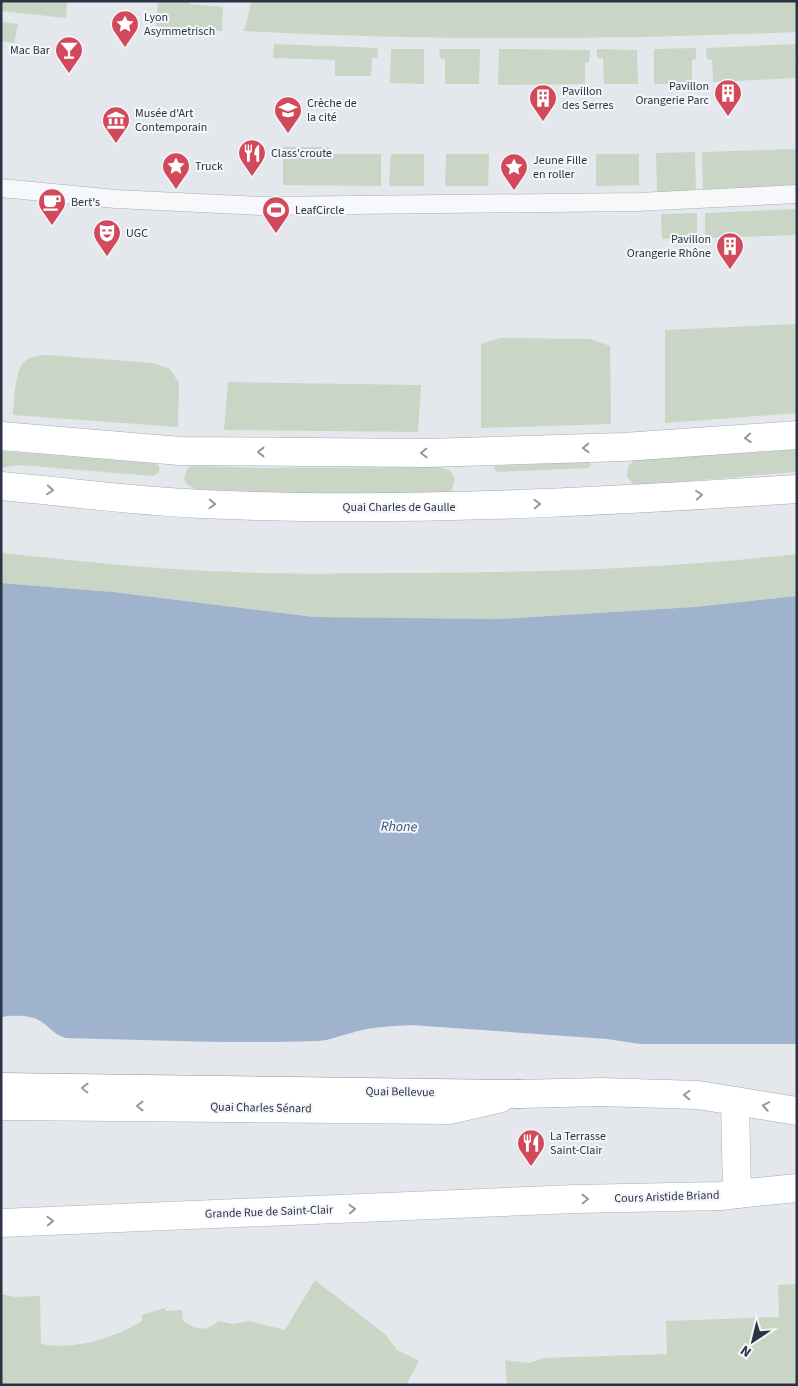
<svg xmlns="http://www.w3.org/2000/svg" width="798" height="1386" font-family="'Source Sans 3',sans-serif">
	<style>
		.green { fill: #c9d6c5 }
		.water { fill: #9fb4cc }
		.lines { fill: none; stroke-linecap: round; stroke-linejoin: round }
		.pedestrian-casing { stroke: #a9aeb7; stroke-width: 19 }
		.secondary-casing { stroke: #a9aeb7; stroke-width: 29 }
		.primary-casing { stroke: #a3abb8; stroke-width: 29 }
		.trunk-casing { stroke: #8b94a3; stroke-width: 29 }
		.pedestrian { stroke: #f7f8fa; stroke-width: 18 }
		.secondary { stroke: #fff; stroke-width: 28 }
		.primary { stroke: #fff; stroke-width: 28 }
		.trunk { stroke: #fff; stroke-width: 28 }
		.oneway { stroke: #959aa2 }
		.labels { text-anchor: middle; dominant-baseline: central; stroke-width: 4; stroke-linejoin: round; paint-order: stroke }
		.poi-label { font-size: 12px; fill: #2b3445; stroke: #f4f6f9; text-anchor: start }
		.street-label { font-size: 12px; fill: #2b3445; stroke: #f4f6f9 }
		.water-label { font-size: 14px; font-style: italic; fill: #34527a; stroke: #f4f6f9 }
	</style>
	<rect width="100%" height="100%" fill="#e4e7ec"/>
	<g class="green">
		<path d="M 1,1 L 67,1 L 66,18 L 1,11 Z"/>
		<path d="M 158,1 L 189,1 L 190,4 L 223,7 L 222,31 L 156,26 Z"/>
		<path d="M 252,1 L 797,1 L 797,32 C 612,40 427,41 243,31 C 249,22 247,11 252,1 Z"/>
		<path d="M 1,22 L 18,24 L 14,43 L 1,41 Z"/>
		<path d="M 274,44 L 378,48 L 377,58 L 372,58 L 371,76 L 335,76 L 335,60 L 273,58 Z"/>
		<path d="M 797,44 L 797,55 L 795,56 L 796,78 L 713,82 L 712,60 L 707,59 L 706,48 Z"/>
		<path d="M 696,48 L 696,59 L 692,60 L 692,83 L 654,84 L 654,49 Z"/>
		<path d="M 391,49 L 424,49 L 424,84 L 390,83 Z"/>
		<path d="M 439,49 L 480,49 L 479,84 L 445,84 L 445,59 L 440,58 Z"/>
		<path d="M 499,49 L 590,50 L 589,62 L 585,63 L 585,84 L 498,85 Z"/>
		<path d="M 597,49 L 637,50 L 638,84 L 604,84 L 603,58 L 597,58 Z"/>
		<path d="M 283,147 L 328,147 L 331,154 L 381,154 L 381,186 L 283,185 Z"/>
		<path d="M 797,149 L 797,189 L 703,193 L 702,152 Z"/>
		<path d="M 695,152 L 696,193 L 657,194 L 656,153 Z"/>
		<path d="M 391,154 L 424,154 L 424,186 L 389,186 Z"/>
		<path d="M 446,154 L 489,154 L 488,186 L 445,186 Z"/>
		<path d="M 596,154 L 639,154 L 639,185 L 596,186 Z"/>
		<path d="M 797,209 L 797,235 L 705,238 L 705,213 Z"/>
		<path d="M 697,213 L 697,237 L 662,239 L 661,214 Z"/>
		<path d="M 797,324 L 797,413 L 665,423 L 665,330 Z"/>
		<path d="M 500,338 L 591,339 L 610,346 L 611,424 L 481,428 L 481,344 Z"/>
		<path d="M 49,355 L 153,363 L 170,369 L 179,383 L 178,427 L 13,415 C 14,403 15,372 23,363 C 29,356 40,355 49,355 Z"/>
		<path d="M 228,382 L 421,385 L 418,432 L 224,430 Z"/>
		<path d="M 797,449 L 797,472 L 641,485 L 634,485 L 627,477 L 628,467 L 633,461 L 640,460 Z"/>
		<path d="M 1,451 L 154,463 L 159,466 L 159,473 L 152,476 L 20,465 L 1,468 Z"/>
		<path d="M 589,462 L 591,465 L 589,468 L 497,472 L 494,468 L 495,466 Z"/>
		<path d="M 195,466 L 263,468 L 440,467 L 451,471 L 455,478 L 452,490 L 447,493 L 326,495 L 195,489 C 183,483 181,479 189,467 Z"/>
		<path d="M 1,553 C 79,561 158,570 237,572 C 298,575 360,573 421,573 C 546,572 672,568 797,554 L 797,596 L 694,607 L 498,619 L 314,617 L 113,592 L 1,583 Z"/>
		<path d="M 315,1280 L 386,1335 L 397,1350 L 419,1361 L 406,1385 L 1,1385 L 1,1294 L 15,1297 L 40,1296 L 41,1344 C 76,1350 112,1339 142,1321 L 142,1315 L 165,1308 L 166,1311 L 182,1310 L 183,1321 C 196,1329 206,1333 218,1321 L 233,1324 L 249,1321 L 285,1330 Z"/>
		<path d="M 797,1284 L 797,1385 L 507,1385 L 505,1360 L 529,1363 L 544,1358 L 667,1354 L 666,1321 L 779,1317 L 778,1285 Z"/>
	</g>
	<path class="water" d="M 1,583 L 113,592 L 314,617 L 498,619 L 694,607 L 797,596 L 797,1044 L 640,1044 L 607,1039 L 411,1025 C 391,1026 370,1027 351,1033 C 338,1036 332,1040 318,1041 C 234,1044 150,1040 66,1038 C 56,1035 53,1031 46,1025 C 33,1014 17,1015 1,1017 Z"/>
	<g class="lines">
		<g class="pedestrian-casing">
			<path id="pedestrian" d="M 1,188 L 116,199 L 261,206 L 638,202 L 797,194"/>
		</g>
		<g class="secondary-casing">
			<g id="secondary">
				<path d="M 1,1106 L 449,1110 L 501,1098"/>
				<path d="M 1,1223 L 576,1199 L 721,1196 L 737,1194"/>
			</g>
		</g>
		<g class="primary-casing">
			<g id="primary">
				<path d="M 1,436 L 180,451 L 427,453 L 624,447 L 797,435"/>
				<path d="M 1,486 C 68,492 134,501 201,504 C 400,513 598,502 797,489"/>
				<path d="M 519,1094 L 601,1092 L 698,1095 L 797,1111"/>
				<path d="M 735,1101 L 737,1194 L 797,1188"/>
			</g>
		</g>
		<g class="trunk-casing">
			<path id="trunk" d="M 1,1087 L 519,1094"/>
		</g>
		<use href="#pedestrian" class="pedestrian"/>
		<use href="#secondary" class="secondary"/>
		<use href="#primary" class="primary"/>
		<use href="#trunk" class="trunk"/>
	</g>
	<defs><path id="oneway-chevron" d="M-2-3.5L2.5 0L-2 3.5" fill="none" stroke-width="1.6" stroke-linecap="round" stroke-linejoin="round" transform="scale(1.25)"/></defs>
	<g class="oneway">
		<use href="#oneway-chevron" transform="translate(748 438) rotate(176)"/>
		<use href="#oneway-chevron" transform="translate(586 448) rotate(178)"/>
		<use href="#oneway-chevron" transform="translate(261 452) rotate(-180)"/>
		<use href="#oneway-chevron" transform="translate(424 453) rotate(179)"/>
		<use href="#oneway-chevron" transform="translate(50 490) rotate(5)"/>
		<use href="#oneway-chevron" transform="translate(699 495) rotate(-4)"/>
		<use href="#oneway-chevron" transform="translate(212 504) rotate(2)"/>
		<use href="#oneway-chevron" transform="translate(537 504) rotate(-2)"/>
		<use href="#oneway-chevron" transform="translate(85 1088) rotate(-179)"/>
		<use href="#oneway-chevron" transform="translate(687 1095) rotate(-178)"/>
		<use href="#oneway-chevron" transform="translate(140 1106) rotate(-180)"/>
		<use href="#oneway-chevron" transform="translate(766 1106) rotate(-170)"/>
		<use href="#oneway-chevron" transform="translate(585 1199) rotate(-1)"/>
		<use href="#oneway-chevron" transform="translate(352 1209) rotate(-2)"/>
		<use href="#oneway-chevron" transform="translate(50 1221) rotate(-2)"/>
	</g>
	<defs>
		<g id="sight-pin" transform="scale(1.4375)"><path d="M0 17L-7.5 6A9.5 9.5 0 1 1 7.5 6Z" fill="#d1495b" stroke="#f4f6f9"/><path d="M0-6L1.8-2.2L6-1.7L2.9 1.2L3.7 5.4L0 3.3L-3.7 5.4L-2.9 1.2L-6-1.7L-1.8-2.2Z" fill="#fff"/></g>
		<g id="bar-pin" transform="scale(1.4375)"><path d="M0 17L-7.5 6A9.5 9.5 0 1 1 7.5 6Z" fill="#d1495b" stroke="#f4f6f9"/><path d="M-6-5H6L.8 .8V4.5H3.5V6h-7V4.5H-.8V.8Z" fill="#fff"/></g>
		<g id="building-pin" transform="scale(1.4375)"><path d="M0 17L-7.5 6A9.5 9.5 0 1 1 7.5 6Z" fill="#d1495b" stroke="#f4f6f9"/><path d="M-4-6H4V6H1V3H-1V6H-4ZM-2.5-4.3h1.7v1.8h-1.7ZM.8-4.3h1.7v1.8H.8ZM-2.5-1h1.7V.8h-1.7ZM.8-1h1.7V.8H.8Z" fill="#fff"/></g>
		<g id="school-pin" transform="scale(1.4375)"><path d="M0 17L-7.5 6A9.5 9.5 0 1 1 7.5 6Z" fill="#d1495b" stroke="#f4f6f9"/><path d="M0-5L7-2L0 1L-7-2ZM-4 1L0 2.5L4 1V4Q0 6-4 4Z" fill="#fff"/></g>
		<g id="museum-pin" transform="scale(1.4375)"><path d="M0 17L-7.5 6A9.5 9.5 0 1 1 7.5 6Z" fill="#d1495b" stroke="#f4f6f9"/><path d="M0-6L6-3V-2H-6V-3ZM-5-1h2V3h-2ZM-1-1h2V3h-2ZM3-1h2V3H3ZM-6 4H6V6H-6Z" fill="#fff"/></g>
		<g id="restaurant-pin" transform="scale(1.4375)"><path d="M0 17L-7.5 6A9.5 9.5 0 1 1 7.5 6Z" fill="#d1495b" stroke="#f4f6f9"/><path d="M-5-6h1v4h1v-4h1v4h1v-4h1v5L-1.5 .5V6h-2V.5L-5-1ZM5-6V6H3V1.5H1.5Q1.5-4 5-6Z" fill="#fff"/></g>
		<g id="cafe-pin" transform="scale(1.4375)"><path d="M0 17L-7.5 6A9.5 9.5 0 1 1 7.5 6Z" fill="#d1495b" stroke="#f4f6f9"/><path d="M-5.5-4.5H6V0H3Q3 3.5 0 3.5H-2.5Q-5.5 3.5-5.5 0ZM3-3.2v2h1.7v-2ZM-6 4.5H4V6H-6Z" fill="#fff"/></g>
		<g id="stadium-pin" transform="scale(1.4375)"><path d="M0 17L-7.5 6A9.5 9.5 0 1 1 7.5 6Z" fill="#d1495b" stroke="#f4f6f9"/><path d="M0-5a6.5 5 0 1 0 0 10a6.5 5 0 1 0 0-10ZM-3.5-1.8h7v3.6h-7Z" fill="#fff"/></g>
		<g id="theatre-pin" transform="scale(1.4375)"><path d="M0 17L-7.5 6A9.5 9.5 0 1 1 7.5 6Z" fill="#d1495b" stroke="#f4f6f9"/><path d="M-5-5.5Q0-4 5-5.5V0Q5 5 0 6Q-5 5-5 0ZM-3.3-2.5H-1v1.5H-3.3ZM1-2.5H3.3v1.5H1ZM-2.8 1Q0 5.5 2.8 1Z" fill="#fff"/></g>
	</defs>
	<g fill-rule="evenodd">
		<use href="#sight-pin" x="125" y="24"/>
		<use href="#bar-pin" x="69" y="50"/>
		<use href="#building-pin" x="728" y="93"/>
		<use href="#building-pin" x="543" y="98"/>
		<use href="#school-pin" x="288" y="110"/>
		<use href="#museum-pin" x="116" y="120"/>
		<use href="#restaurant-pin" x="252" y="153"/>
		<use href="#sight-pin" x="176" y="166"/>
		<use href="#sight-pin" x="514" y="167"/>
		<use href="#cafe-pin" x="52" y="202"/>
		<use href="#stadium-pin" x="276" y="210"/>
		<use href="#theatre-pin" x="107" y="233"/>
		<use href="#building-pin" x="730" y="246"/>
		<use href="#restaurant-pin" x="531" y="1143"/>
	</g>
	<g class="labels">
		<g class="poi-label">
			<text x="144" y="17">Lyon<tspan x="144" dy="14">Asymmetrisch</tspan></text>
			<text x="50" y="50" text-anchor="end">Mac Bar</text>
			<text x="709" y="86" text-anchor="end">Pavillon<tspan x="709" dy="14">Orangerie Parc</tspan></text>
			<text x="562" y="91">Pavillon<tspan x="562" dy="14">des Serres</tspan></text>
			<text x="307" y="103">Crèche de<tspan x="307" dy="14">la cité</tspan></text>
			<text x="135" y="113">Musée d'Art<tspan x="135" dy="14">Contemporain</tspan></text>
			<text x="271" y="153">Class'croute</text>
			<text x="533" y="160">Jeune Fille<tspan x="533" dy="14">en roller</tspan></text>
			<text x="195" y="166">Truck</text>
			<text x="71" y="202">Bert's</text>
			<text x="295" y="210">LeafCircle</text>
			<text x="126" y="233">UGC</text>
			<text x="711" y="239" text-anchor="end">Pavillon<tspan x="711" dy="14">Orangerie Rhône</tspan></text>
			<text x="550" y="1136">La Terrasse<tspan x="550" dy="14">Saint-Clair</tspan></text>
		</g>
		<g class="street-label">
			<text x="399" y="507">Quai Charles de Gaulle</text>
			<text transform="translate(400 1092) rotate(1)">Quai Bellevue</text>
			<text transform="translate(261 1108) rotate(1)">Quai Charles Sénard</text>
			<text transform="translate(667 1197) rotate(-2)">Cours Aristide Briand</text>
			<text transform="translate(269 1212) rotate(-2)">Grande Rue de Saint-Clair</text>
		</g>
		<g class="water-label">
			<text transform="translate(399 827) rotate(1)">Rhone</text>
		</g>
	</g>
	<rect width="798" height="1386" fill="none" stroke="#2b3445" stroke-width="5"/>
	<g transform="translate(753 1341) rotate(215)" stroke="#f4f6f9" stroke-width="4" paint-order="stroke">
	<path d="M0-4L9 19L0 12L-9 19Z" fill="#2b3445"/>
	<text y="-8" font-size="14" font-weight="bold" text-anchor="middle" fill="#2b3445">N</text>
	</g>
</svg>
